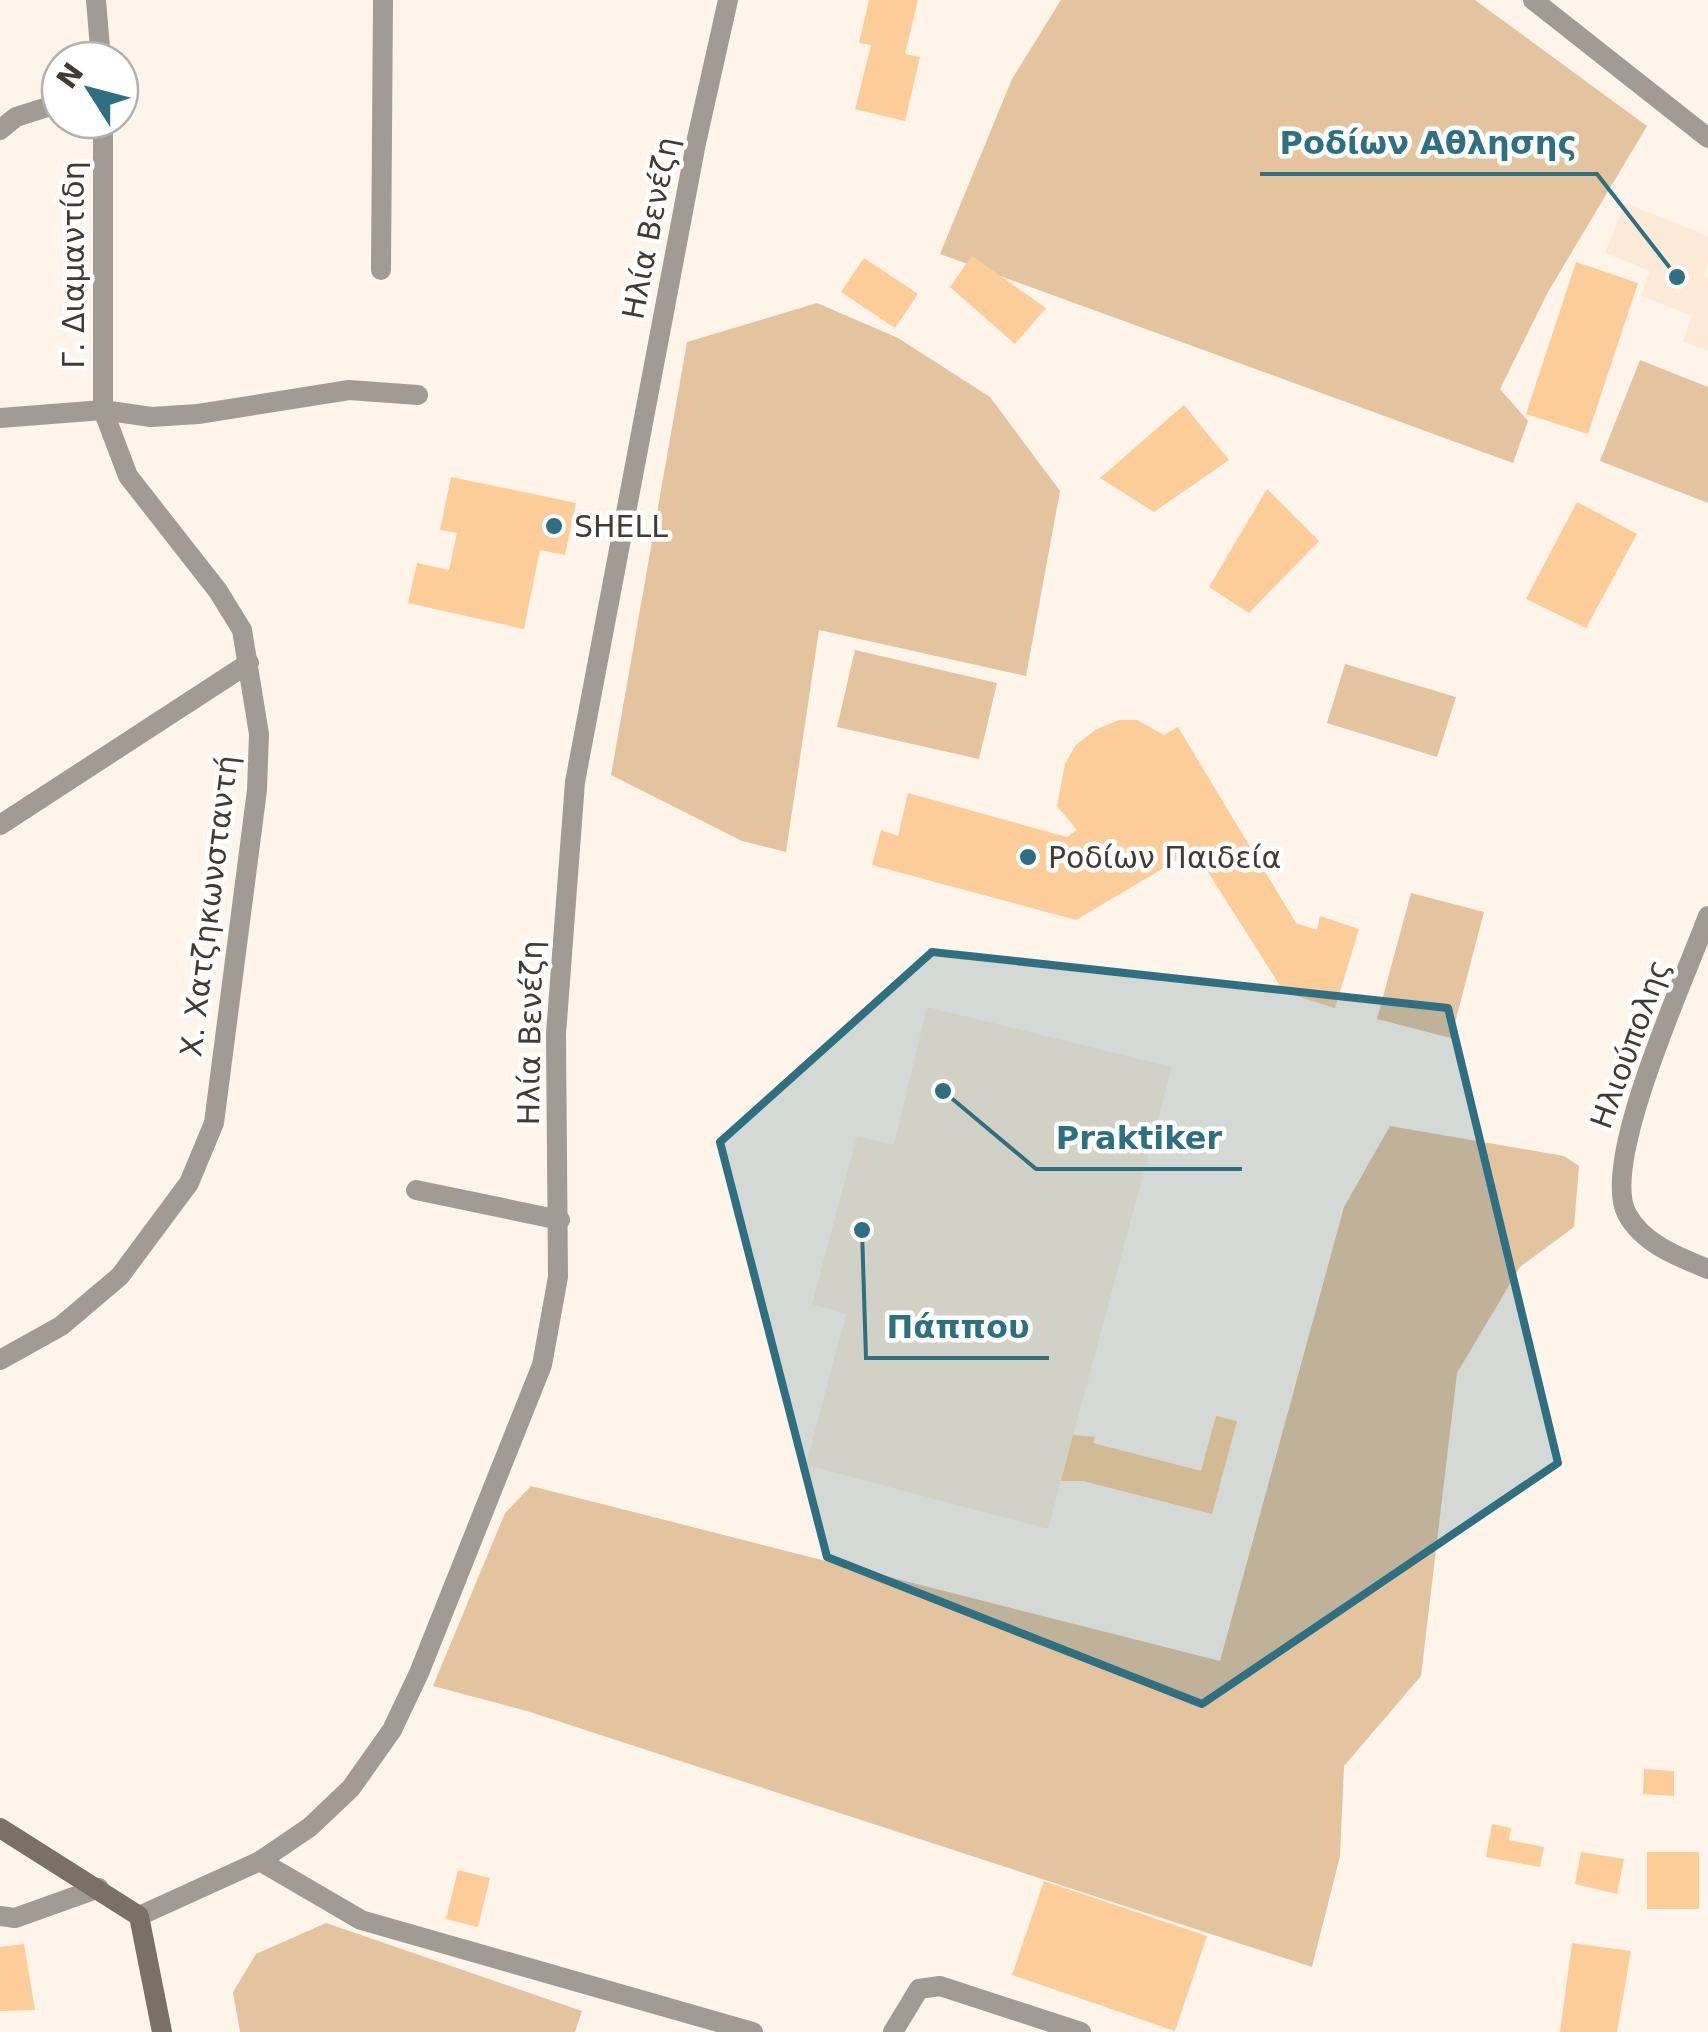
<svg xmlns="http://www.w3.org/2000/svg" width="1708" height="2032" font-family="'DejaVu Sans',sans-serif">
	<style>
		.built { fill: #fcead7 }
		.green { fill: #e4c39f }
		.building { fill: #fccd99 }
		.lines { fill: none; stroke-linecap: round; stroke-linejoin: round }
		.service { stroke: #a29b94; stroke-width: 20 }
		.pedestrian { stroke: #a29b94; stroke-width: 20 }
		.minor { stroke: #a29b94; stroke-width: 20 }
		.tertiary { stroke: #a29b94; stroke-width: 20 }
		.secondary { stroke: #7a7066; stroke-width: 20 }
		.marked { fill: #2e7082; fill-opacity: 0.2; stroke: #2e7082; stroke-width: 8; stroke-linejoin: round }
		.poi-dot { fill: #2e7082; stroke: #fff; stroke-width: 4 }
		.labels { text-anchor: middle; dominant-baseline: central; stroke-width: 9; stroke-linejoin: round; paint-order: stroke }
		.street-label { font-size: 30px; fill: #413b34; stroke: #fff }
		.poi-label { font-size: 30px; fill: #413b34; stroke: #fff; text-anchor: start }
		.leader { fill: none; stroke: #2e7082; stroke-width: 4 }
		.callout-dot { fill: #2e7082; stroke: #fff; stroke-width: 4 }
		.callout-label { font-size: 32px; text-anchor: middle; font-weight: bold; fill: #2e7082; stroke: #fff; stroke-width: 9; stroke-linejoin: round; paint-order: stroke }
	</style>
	<rect width="100%" height="100%" fill="#fef4ea"/>
	<g class="built">
		<path d="M 1625,203 L 1708,236 L 1708,263 L 1703,276 L 1708,278 L 1708,351 L 1683,341 L 1692,316 L 1641,296 L 1650,271 L 1605,253 Z"/>
		<path d="M 927,1007 L 1172,1067 L 1048,1529 L 806,1465 L 846,1314 L 812,1304 L 857,1136 L 894,1145 Z"/>
	</g>
	<g class="green">
		<path d="M 1061,0 L 1475,0 L 1647,126 L 1548,292 L 1500,389 L 1528,421 L 1513,463 L 940,254 L 1012,79 Z"/>
		<path d="M 817,303 L 898,338 L 990,397 L 1060,491 L 1026,676 L 819,630 L 786,852 L 742,841 L 611,775 L 687,342 Z"/>
		<path d="M 1640,360 L 1708,387 L 1708,503 L 1600,461 Z"/>
		<path d="M 855,650 L 997,683 L 979,759 L 837,727 Z"/>
		<path d="M 1345,664 L 1456,697 L 1437,757 L 1327,723 Z"/>
		<path d="M 1411,893 L 1484,912 L 1451,1038 L 1377,1019 Z"/>
		<path d="M 1390,1126 L 1564,1156 L 1579,1166 L 1574,1227 L 1520,1267 L 1457,1373 L 1421,1676 L 1344,1766 L 1340,1856 L 1312,1967 L 527,1711 L 433,1686 L 505,1513 L 531,1486 L 1220,1661 L 1344,1207 Z"/>
		<path d="M 326,1923 L 582,2011 L 575,2032 L 240,2032 L 233,1992 L 256,1954 Z"/>
	</g>
	<g class="building">
		<path d="M 869,0 L 918,0 L 905,54 L 920,57 L 905,121 L 855,109 L 871,45 L 859,43 Z"/>
		<path d="M 972,256 L 1046,308 L 1015,344 L 950,287 Z"/>
		<path d="M 864,258 L 918,294 L 895,328 L 841,292 Z"/>
		<path d="M 1576,262 L 1638,283 L 1588,434 L 1526,414 Z"/>
		<path d="M 1184,405 L 1229,460 L 1154,512 L 1100,478 Z"/>
		<path d="M 451,477 L 576,503 L 565,555 L 540,550 L 524,629 L 408,603 L 417,563 L 449,570 L 457,533 L 440,530 Z"/>
		<path d="M 1267,489 L 1319,541 L 1249,613 L 1209,587 Z"/>
		<path d="M 1577,502 L 1637,534 L 1586,628 L 1526,599 Z"/>
		<path d="M 1119,720 L 1137,720 L 1164,735 L 1178,727 L 1296,923 L 1317,930 L 1320,916 L 1359,929 L 1335,1008 L 1284,992 L 1194,850 L 1076,920 L 872,865 L 881,830 L 898,836 L 908,793 L 1067,837 L 1077,830 L 1057,806 L 1065,764 L 1076,745 L 1095,730 Z"/>
		<path d="M 1216,1416 L 1237,1421 L 1212,1514 L 1083,1481 L 1061,1481 L 1073,1435 L 1095,1437 L 1093,1443 L 1201,1471 Z"/>
		<path d="M 1644,1769 L 1674,1771 L 1674,1796 L 1643,1794 Z"/>
		<path d="M 1492,1824 L 1511,1828 L 1509,1840 L 1544,1847 L 1540,1867 L 1486,1857 Z"/>
		<path d="M 1581,1852 L 1624,1859 L 1617,1894 L 1575,1884 Z"/>
		<rect x="1647" y="1852" width="52" height="57"/>
		<path d="M 458,1870 L 490,1878 L 478,1927 L 446,1919 Z"/>
		<path d="M 1044,1881 L 1207,1936 L 1175,2031 L 1012,1975 Z"/>
		<path d="M 1572,1943 L 1631,1951 L 1617,2032 L 1560,2032 Z"/>
		<path d="M 24,1944 L 35,2010 L 0,2011 L 0,1947 Z"/>
	</g>
	<g class="lines">
		<path class="service" d="M 0,1916 L 15,1918 L 99,1888"/>
		<path class="pedestrian" d="M 416,1190 L 560,1220"/>
		<g class="minor">
			<path d="M 96,0 L 101,60"/>
			<path d="M 1533,0 L 1708,138"/>
			<path d="M 0,130 L 16,117 L 60,103"/>
			<path d="M 381,270 L 383,0"/>
			<path d="M 0,418 L 103,410 L 151,417 L 198,414 L 349,390 L 418,395"/>
			<path d="M 0,825 L 249,663"/>
			<path d="M 1708,916 C 1687,974 1599,1163 1627,1214 C 1643,1244 1679,1257 1708,1269"/>
			<path d="M 0,1360 L 61,1326 L 120,1276 L 189,1183 L 214,1123 L 257,790 L 259,734 L 242,630 L 218,591 L 128,476 L 103,410 L 103,120"/>
			<path d="M 260,1861 L 361,1920 L 753,2032"/>
			<path d="M 893,2032 L 919,1989 L 940,1986 L 1081,2032"/>
		</g>
		<path class="tertiary" d="M 139,1916 L 260,1861 L 310,1827 L 351,1788 L 392,1730 L 419,1673 L 542,1365 L 558,1277 L 556,1034 L 575,782 L 696,143 L 728,0"/>
		<path class="secondary" d="M 0,1828 L 139,1916 L 162,2032"/>
	</g>
	<path class="marked" d="M 932,952 L 1448,1008 L 1558,1463 L 1202,1704 L 827,1557 L 720,1142 Z"/>
	<g class="poi-dot">
		<circle cx="554" cy="526" r="10"/>
		<circle cx="1028" cy="857" r="10"/>
	</g>
	<g class="labels">
		<g class="street-label">
			<text transform="translate(650 228) rotate(-79)">Ηλία Βενέζη</text>
			<text transform="translate(73 265) rotate(-90)">Γ. Διαμαντίδη</text>
			<text transform="translate(209 906) rotate(-83)">Χ. Χατζηκωνσταντή</text>
			<text transform="translate(530 1033) rotate(-89)">Ηλία Βενέζη</text>
			<text transform="translate(1630 1044) rotate(-70)">Ηλιούπολης</text>
		</g>
		<g class="poi-label">
			<text x="574" y="526">SHELL</text>
			<text x="1048" y="857">Ροδίων Παιδεία</text>
		</g>
	</g>
	<path class="leader" d="M1677 277L1597 174H1260M943 1091L1036 1169H1242M862 1230L866 1358H1049"/>
	<g class="callout-dot">
		<circle cx="1677" cy="277" r="10"/>
		<circle cx="943" cy="1091" r="10"/>
		<circle cx="862" cy="1230" r="10"/>
	</g>
	<g class="callout-label">
		<text x="1428" y="154">Ροδίων Αθλησης</text>
		<text x="1139" y="1149">Praktiker</text>
		<text x="958" y="1338">Πάππου</text>
	</g>
	<g transform="translate(90 90) rotate(306)"><circle r="48" fill="#ffffff" stroke="#b3b1ae" stroke-width="2.5"/>
	<path d="M0-8L18 38L0 25L-18 38Z" fill="#2e7082"/>
	<text y="-15" font-size="28" font-weight="bold" text-anchor="middle" fill="#413b34">N</text>
	</g>
</svg>
